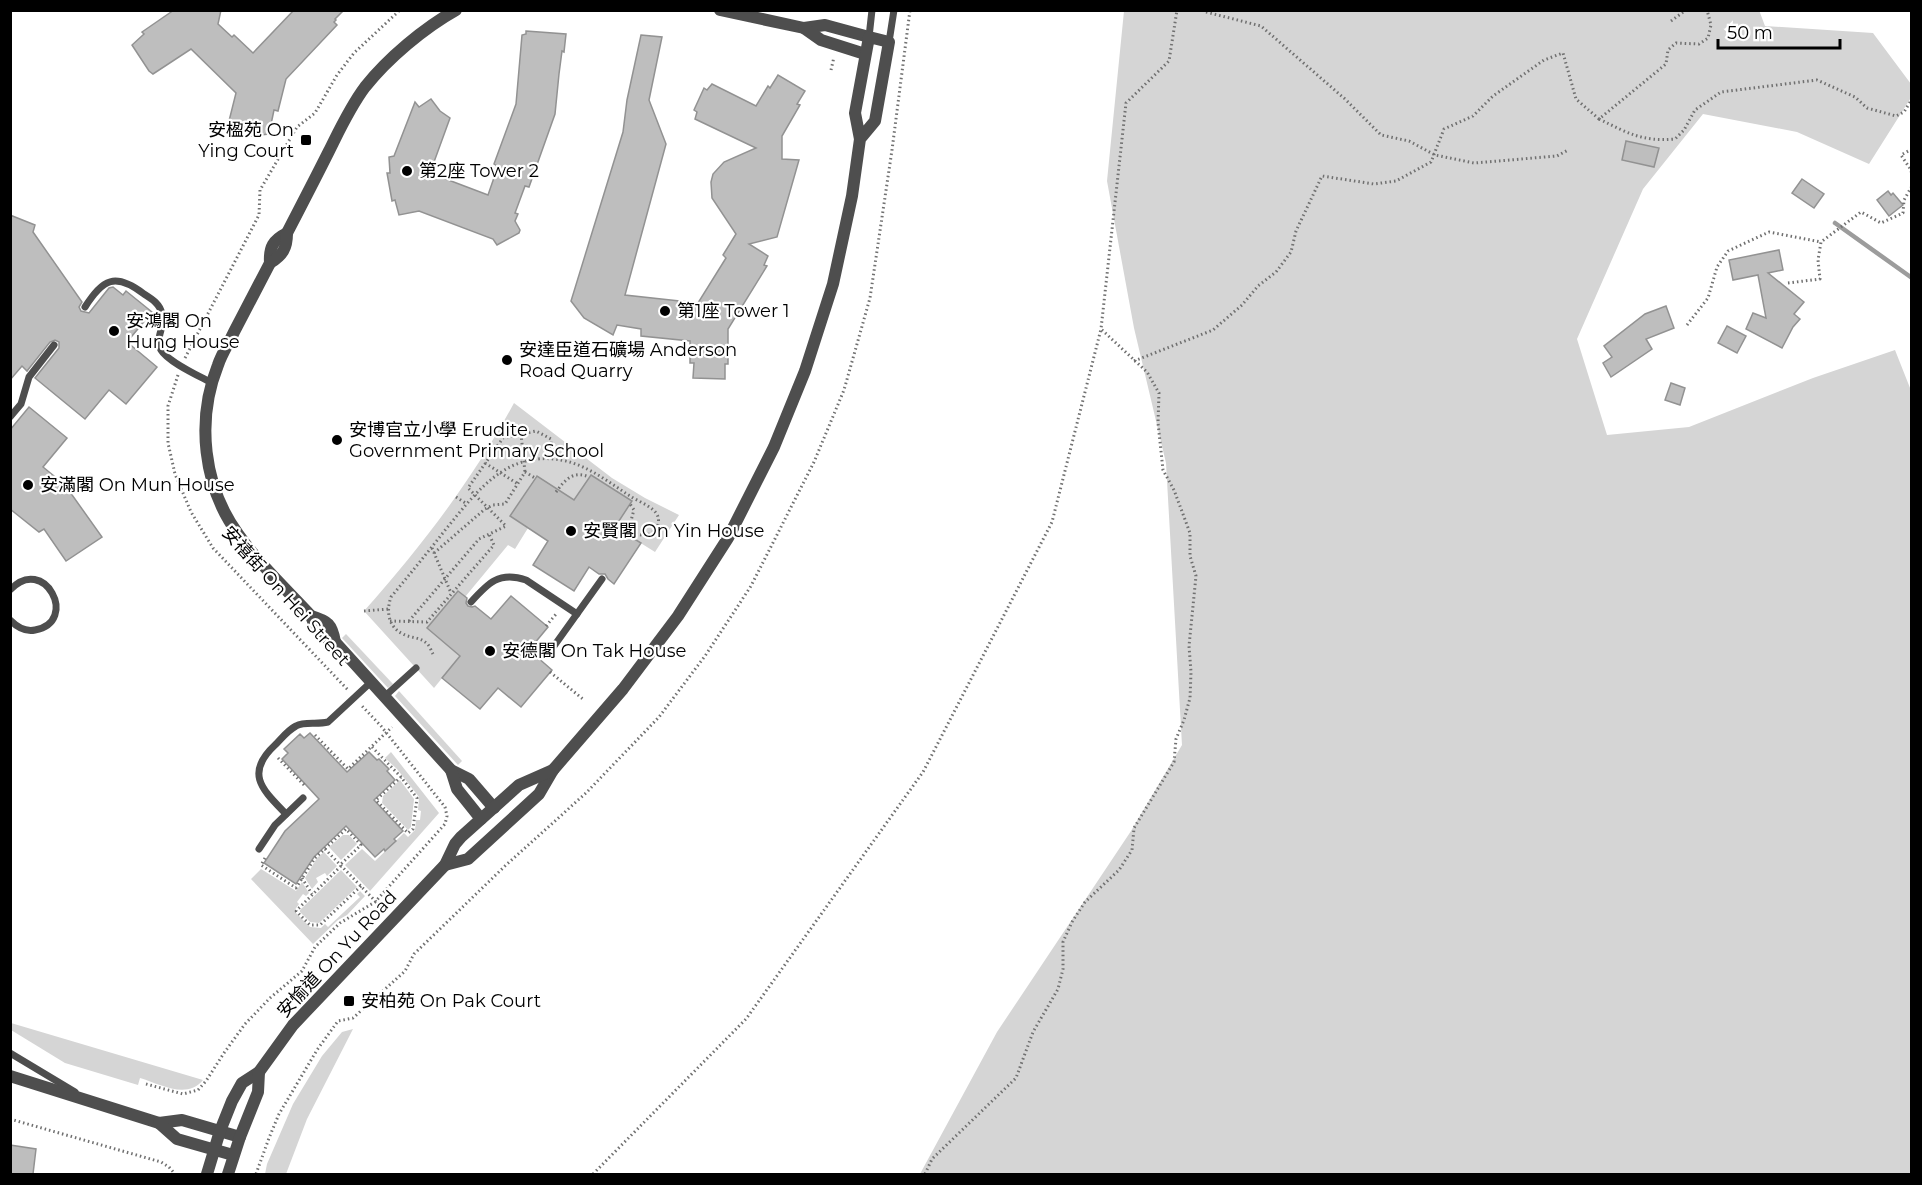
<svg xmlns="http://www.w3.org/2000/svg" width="1922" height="1185" font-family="Montserrat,'Noto Sans TC',sans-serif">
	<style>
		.green { fill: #d5d5d5 }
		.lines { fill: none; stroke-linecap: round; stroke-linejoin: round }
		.stream { stroke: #9c9c9c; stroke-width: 4.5 }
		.building { fill: #bebebe; stroke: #929292; stroke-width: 1.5 }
		.path { stroke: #707070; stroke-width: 3; stroke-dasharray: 1.5 3; stroke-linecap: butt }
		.service { stroke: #4e4e4e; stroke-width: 7 }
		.minor { stroke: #4e4e4e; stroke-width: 12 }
		.tertiary { stroke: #4e4e4e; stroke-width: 12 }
		.poi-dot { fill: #000; stroke: #fff; stroke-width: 2 }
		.labels { text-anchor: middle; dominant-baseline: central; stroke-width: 4.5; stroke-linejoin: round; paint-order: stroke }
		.poi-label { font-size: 18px; fill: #000; stroke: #fff; text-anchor: start }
		.street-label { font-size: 18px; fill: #000; stroke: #fff }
	</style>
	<rect width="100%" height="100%" fill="#fff"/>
	<g class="green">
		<path d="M 1759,10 L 1765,26 L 1873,33 L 1911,84 L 1912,96 L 1869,164 L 1797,132 L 1703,114 L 1643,189 L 1577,339 L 1607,435 L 1689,427 L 1813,378 L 1895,350 L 1912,393 L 1911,1174 L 920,1174 L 997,1032 L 1131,831 L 1182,745 L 1166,463 L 1134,328 L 1107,181 L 1124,11 Z"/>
		<path d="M 514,403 L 612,478 L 645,498 L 679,515 L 655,552 L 615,527 L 632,501 L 595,477 L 591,475 L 574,500 L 536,476 L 510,516 L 528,528 L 515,549 L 508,545 L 465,597 L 458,591 L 427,628 L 460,656 L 434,688 L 364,611 C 422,546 473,479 514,403 Z"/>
		<path d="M 346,634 L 393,684 L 388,688 L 342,638 Z"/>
		<path d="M 399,691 L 462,761 L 458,765 L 395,696 Z"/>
		<path d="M 391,752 L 439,813 L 370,891 L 345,865 L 362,849 L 375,861 L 404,833 L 408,837 L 415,830 L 416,820 L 420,820 L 421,811 L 418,810 L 419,797 L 397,769 L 385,758 Z"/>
		<path d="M 400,780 L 414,799 L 411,827 L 408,830 L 382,803 L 383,796 Z"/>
		<path d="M 343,835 L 349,835 L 357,844 L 341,860 L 329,847 Z"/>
		<path d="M 324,852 L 337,866 L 327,876 L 325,873 L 316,878 L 318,882 L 312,889 L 305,878 L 317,858 Z"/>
		<path d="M 261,869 L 296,891 L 302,882 L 309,893 L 306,896 L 303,894 L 297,902 L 299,904 L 294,911 L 310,927 L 321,928 L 325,924 L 328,927 L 360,897 L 357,894 L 360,891 L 365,896 L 347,915 L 338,920 L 313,944 L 251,879 Z"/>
		<path d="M 341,870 L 357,887 L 319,923 L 310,922 L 300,912 L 300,910 Z"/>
		<path d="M 10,1023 L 11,1023 L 203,1080 C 187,1100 160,1084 140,1078 L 138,1085 L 65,1063 L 11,1030 Z"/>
		<path d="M 353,1029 L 307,1119 L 286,1174 L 265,1174 L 267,1164 L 293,1104 L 322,1056 L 342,1032 Z"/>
	</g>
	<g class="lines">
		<path class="stream" d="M 1835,223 L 1912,278"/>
	</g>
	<g class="building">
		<path d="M 174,10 L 221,10 L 218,24 L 232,37 L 234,35 L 253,53 L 294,10 L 344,10 L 335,19 L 336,20 L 334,22 L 337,25 L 286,79 L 278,111 L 274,110 L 269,134 L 260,135 L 259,138 L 230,130 L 232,122 L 229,121 L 236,93 L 191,49 L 153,74 L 149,71 L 132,45 L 144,34 L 142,32 Z"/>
		<path d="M 526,31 L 566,34 L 564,52 L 562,51 L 559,74 L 555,114 L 529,187 L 525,186 L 515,213 L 518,214 L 515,221 L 520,230 L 519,233 L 497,245 L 493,239 L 419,211 L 399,215 L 395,200 L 392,201 L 387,173 L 390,173 L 389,157 L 394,156 L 415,102 L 419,107 L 431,99 L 440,111 L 450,118 L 430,173 L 488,195 L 497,169 L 495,169 L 497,166 L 494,164 L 516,104 L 522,35 L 526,34 Z"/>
		<path d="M 641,35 L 662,37 L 649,100 L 666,144 L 625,295 L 698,303 L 726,258 L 723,255 L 736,234 L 712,198 L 711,182 L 713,174 L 724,162 L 756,148 L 695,119 L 697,112 L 694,110 L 704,88 L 707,90 L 712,84 L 756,106 L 768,86 L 770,88 L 778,75 L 805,91 L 797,104 L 800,105 L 782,136 L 782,159 L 799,160 L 777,237 L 749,244 L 768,256 L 764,265 L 767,266 L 728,329 L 728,364 L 725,364 L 725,379 L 693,378 L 694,363 L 690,363 L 690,341 L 641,336 L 641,329 L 617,325 L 613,335 L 584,318 L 571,301 L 623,132 L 627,100 Z"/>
		<path d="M 1626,141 L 1659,148 L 1654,167 L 1622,160 Z"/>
		<path d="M 1802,179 L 1824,194 L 1814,208 L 1792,193 Z"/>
		<path d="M 1888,191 L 1891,195 L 1893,193 L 1903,205 L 1889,216 L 1877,200 Z"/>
		<path d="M 10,215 L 35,225 L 33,232 L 82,302 L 79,307 L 81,311 L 89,313 L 109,288 L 113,287 L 123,295 L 126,291 L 152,312 L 127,342 L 157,367 L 126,404 L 109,390 L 85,419 L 35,378 L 59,348 L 59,342 L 55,340 L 50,342 L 27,371 L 22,366 L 10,380 Z"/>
		<path d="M 1779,250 L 1783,270 L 1768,273 L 1804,302 L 1794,314 L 1800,319 L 1793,327 L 1782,348 L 1746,329 L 1753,313 L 1766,318 L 1758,275 L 1733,280 L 1729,260 Z"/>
		<path d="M 1666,306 L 1674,328 L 1646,339 L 1652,349 L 1611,377 L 1603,363 L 1612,357 L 1604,346 L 1645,314 Z"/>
		<path d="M 1727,326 L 1746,336 L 1737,353 L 1718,343 Z"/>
		<path d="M 1671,383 L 1685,388 L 1680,405 L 1665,400 Z"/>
		<path d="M 29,407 L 67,438 L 43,467 L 65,485 L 102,537 L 66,561 L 44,529 L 39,532 L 10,509 L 10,430 Z"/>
		<path d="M 591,475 L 632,501 L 615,527 L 641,543 L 614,584 L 608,579 L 605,574 L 599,574 L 589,567 L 574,591 L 533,565 L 548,541 L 510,516 L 537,476 L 574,500 Z"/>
		<path d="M 458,591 L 467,598 L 466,603 L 468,606 L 472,607 L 475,606 L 491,619 L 511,596 L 548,627 L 529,650 L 552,670 L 521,707 L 498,688 L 480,709 L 442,678 L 460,656 L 427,628 Z"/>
		<path d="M 310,733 L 347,772 L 369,752 L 377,760 L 379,759 L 389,769 L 387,771 L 395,780 L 374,800 L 403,831 L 394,839 L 396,841 L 385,851 L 384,849 L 375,857 L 346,826 L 314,857 L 296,884 L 264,863 L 285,831 L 319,799 L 282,759 L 288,753 L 284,749 L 300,734 L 304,738 Z"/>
		<path d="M 10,1145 L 36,1149 L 33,1174 L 10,1174 Z"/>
	</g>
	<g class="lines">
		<g class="path">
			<path d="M 1206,12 L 1261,26 L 1345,99 L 1381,135 L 1409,141 L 1435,155 L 1474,163 L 1557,156 L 1568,150"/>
			<path d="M 1671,21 L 1686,10"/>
			<path d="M 831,70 L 834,57"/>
			<path d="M 1599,119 C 1628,133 1642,142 1675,139 L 1684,130 L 1695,110 L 1721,92 L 1817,80 L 1855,97 L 1867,108 L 1896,116 L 1904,112 L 1912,99"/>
			<path d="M 1912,149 L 1901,155 L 1911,170 L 1912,176"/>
			<path d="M 1788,283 L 1820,279 L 1818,260 L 1821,242 L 1861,212 L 1881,223 L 1903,213 L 1904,200 L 1912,186"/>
			<path d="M 1687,325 L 1708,298 L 1717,267 L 1728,251 L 1769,232 L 1821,242"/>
			<path d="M 185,358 L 259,215 L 260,190 L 297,127 L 315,113 L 337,75 L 354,53 L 400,10"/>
			<path d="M 1134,361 L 1213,330 L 1242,305 L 1258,286 L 1276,272 L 1291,252 L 1296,231 L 1322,176 L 1374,184 L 1396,181 L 1431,162 L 1444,129 L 1473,116 L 1493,96 L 1544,60 L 1563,53 L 1576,99 L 1599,119 L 1666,64 L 1668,50 L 1676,43 L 1699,44 L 1708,38 L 1711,25 L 1707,10"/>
			<path d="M 178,375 L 168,406 L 168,443 L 175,474 L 191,512 L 213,548 L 348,690"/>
			<path d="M 521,434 L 525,472"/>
			<path d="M 485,463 L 518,484"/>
			<path d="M 556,492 C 565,480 573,470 589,477"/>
			<path d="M 456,497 L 467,504"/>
			<path d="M 432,548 L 451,593"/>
			<path d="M 434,553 L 485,509 L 493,505 L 505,504 L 525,472 L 535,478"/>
			<path d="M 364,611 L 388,609"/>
			<path d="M 390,621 L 427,622 L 494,545 L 489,534"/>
			<path d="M 409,621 L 479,539 L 506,526 L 468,488 L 503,438 L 536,431 L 551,439 L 552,459"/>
			<path d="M 546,626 L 557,613"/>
			<path d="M 433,654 C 431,650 429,644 425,642 C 419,637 410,638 403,634 C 388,627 386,611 391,597 C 410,574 428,552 446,529 C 478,490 508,448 566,461 C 590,467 610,483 630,496 C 644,505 666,510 656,530 L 646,536 L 636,534 C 629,525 631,520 634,510 L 630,504"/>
			<path d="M 550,672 L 584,700"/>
			<path d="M 315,735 L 348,769 L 392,727"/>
			<path d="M 372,747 L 401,777 L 417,798 L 413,829 L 408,833 L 376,800 L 401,777"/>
			<path d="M 278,758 L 305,786"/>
			<path d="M 325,849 L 382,908"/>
			<path d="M 265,858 L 261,865 L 296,888 L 315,858 L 346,829 L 361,845 L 340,865"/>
			<path d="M 341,866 L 296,911 L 310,925 L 320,925 L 361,886"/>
			<path d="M 302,878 L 312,894"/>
			<path d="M 146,1084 L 183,1094 L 198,1090 L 206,1081 L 224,1053 L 245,1024 L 270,998 L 302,971 L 315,947 L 340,923 L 375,902 L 445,824 L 447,816 L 445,807 L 381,726 L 362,706"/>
			<path d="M 10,1119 L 161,1162 L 169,1167 L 175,1174"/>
			<path d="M 256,1174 L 269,1138 L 279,1114 L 317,1050 L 338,1021 L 353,1018 L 405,971 L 414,954 L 505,866 L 586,793 L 659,717 L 705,656 L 751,586 L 814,462 L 844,390 L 870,298 L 892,150 L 910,10"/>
			<path d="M 593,1174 L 746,1019 L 923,772 L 1052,522 L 1101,329"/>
			<path d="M 925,1174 L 932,1159 L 1016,1078 L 1033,1032 L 1058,989 L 1063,969 L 1063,942 L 1072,922 L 1085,902 L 1119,870 L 1132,850 L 1134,828 L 1174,762 L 1176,739 L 1184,720 L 1190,698 L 1191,672 L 1189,646 L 1196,576 L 1190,556 L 1190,533 L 1174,490 L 1163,470 L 1158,423 L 1159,393 L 1147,372 L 1101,329 L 1126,103 L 1169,61 L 1177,10"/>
		</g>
		<g class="service">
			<path d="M 869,37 L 872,10"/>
			<path d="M 889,42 L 894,10"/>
			<path d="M 85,307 C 103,279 115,272 144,294 C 152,299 160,304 162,314 C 166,327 154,338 161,350 C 168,362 199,376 212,383"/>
			<path d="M 10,417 L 21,404 L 29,377 L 54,345"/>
			<path d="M 10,590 C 44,553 80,622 35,630 C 26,632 17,627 10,620"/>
			<path d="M 471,602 C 488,583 499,571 526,580 L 577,614"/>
			<path d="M 554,646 L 602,579"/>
			<path d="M 384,697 L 416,668"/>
			<path d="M 286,814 C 263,790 244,774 275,745 C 281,739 288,730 296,726 C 305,721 317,725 328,722 L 370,683"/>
			<path d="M 259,849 L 275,825 L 303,798"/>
			<path d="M 10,1053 L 75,1092"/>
		</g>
		<g class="minor">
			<path d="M 720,10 L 804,28 L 825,25 L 869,37"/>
			<path d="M 804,28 L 821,40 L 865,54"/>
			<path d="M 287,233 C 273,240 269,247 270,263 C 258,286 246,309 234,332 C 229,343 222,353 218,365 C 196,420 203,486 238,534 C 259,564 286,589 311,616 C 316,630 321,637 335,642 L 451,770 L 469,779 L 494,808"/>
			<path d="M 270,263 C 283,255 287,248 287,233 C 301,206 315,179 329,151 C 340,129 350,107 365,87 C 388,58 424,28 456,10"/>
			<path d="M 311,616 C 328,621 332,624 335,642"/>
			<path d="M 451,770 L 457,789 L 481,819"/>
		</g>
		<g class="tertiary">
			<path d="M 445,865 L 468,859 L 539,794 L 553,770 L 623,689 L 678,616 L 728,538 L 774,447 L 805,371 L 833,284 L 852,196 L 860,139 L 855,113 L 869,37 L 889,42 L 875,121 L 860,139"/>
			<path d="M 10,1076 L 159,1123 L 182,1120 L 240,1137"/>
			<path d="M 159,1123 L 177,1139 L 233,1155"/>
			<path d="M 207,1174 L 220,1131 L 232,1101 L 242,1083 L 259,1072 L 293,1025 L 445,865 L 455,844 L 461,837 L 519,785 L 553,770"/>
			<path d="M 228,1174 L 240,1137 L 258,1092 L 259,1072"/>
		</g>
	</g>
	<g class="poi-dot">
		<rect x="300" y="134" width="12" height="12" rx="3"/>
		<circle cx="407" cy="171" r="6"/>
		<circle cx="665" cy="311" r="6"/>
		<circle cx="114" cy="331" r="6"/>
		<circle cx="507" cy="360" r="6"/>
		<circle cx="337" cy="440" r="6"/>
		<circle cx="28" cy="485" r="6"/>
		<circle cx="571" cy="531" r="6"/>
		<circle cx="490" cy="651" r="6"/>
		<rect x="343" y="995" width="12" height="12" rx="3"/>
	</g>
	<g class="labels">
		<g class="poi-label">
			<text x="294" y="130" text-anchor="end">安楹苑 On<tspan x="294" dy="21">Ying Court</tspan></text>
			<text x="419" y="171">第2座 Tower 2</text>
			<text x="677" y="311">第1座 Tower 1</text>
			<text x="126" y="321">安鴻閣 On<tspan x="126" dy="21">Hung House</tspan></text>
			<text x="519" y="350">安達臣道石礦場 Anderson<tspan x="519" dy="21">Road Quarry</tspan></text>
			<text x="349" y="430">安博官立小學 Erudite<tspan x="349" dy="21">Government Primary School</tspan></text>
			<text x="40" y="485">安滿閣 On Mun House</text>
			<text x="583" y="531">安賢閣 On Yin House</text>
			<text x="502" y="651">安德閣 On Tak House</text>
			<text x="361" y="1001">安柏苑 On Pak Court</text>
		</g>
		<g class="street-label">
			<text transform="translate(286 596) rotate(48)">安禧街 On Hei Street</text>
			<text transform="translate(337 954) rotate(-47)">安愉道 On Yu Road</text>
		</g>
	</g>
	<rect width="1922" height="1185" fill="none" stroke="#000000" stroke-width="24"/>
	<path d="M1718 39v9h122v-9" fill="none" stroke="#000000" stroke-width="3"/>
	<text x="1727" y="39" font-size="18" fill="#000000" stroke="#ffffff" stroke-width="4.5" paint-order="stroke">50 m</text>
</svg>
